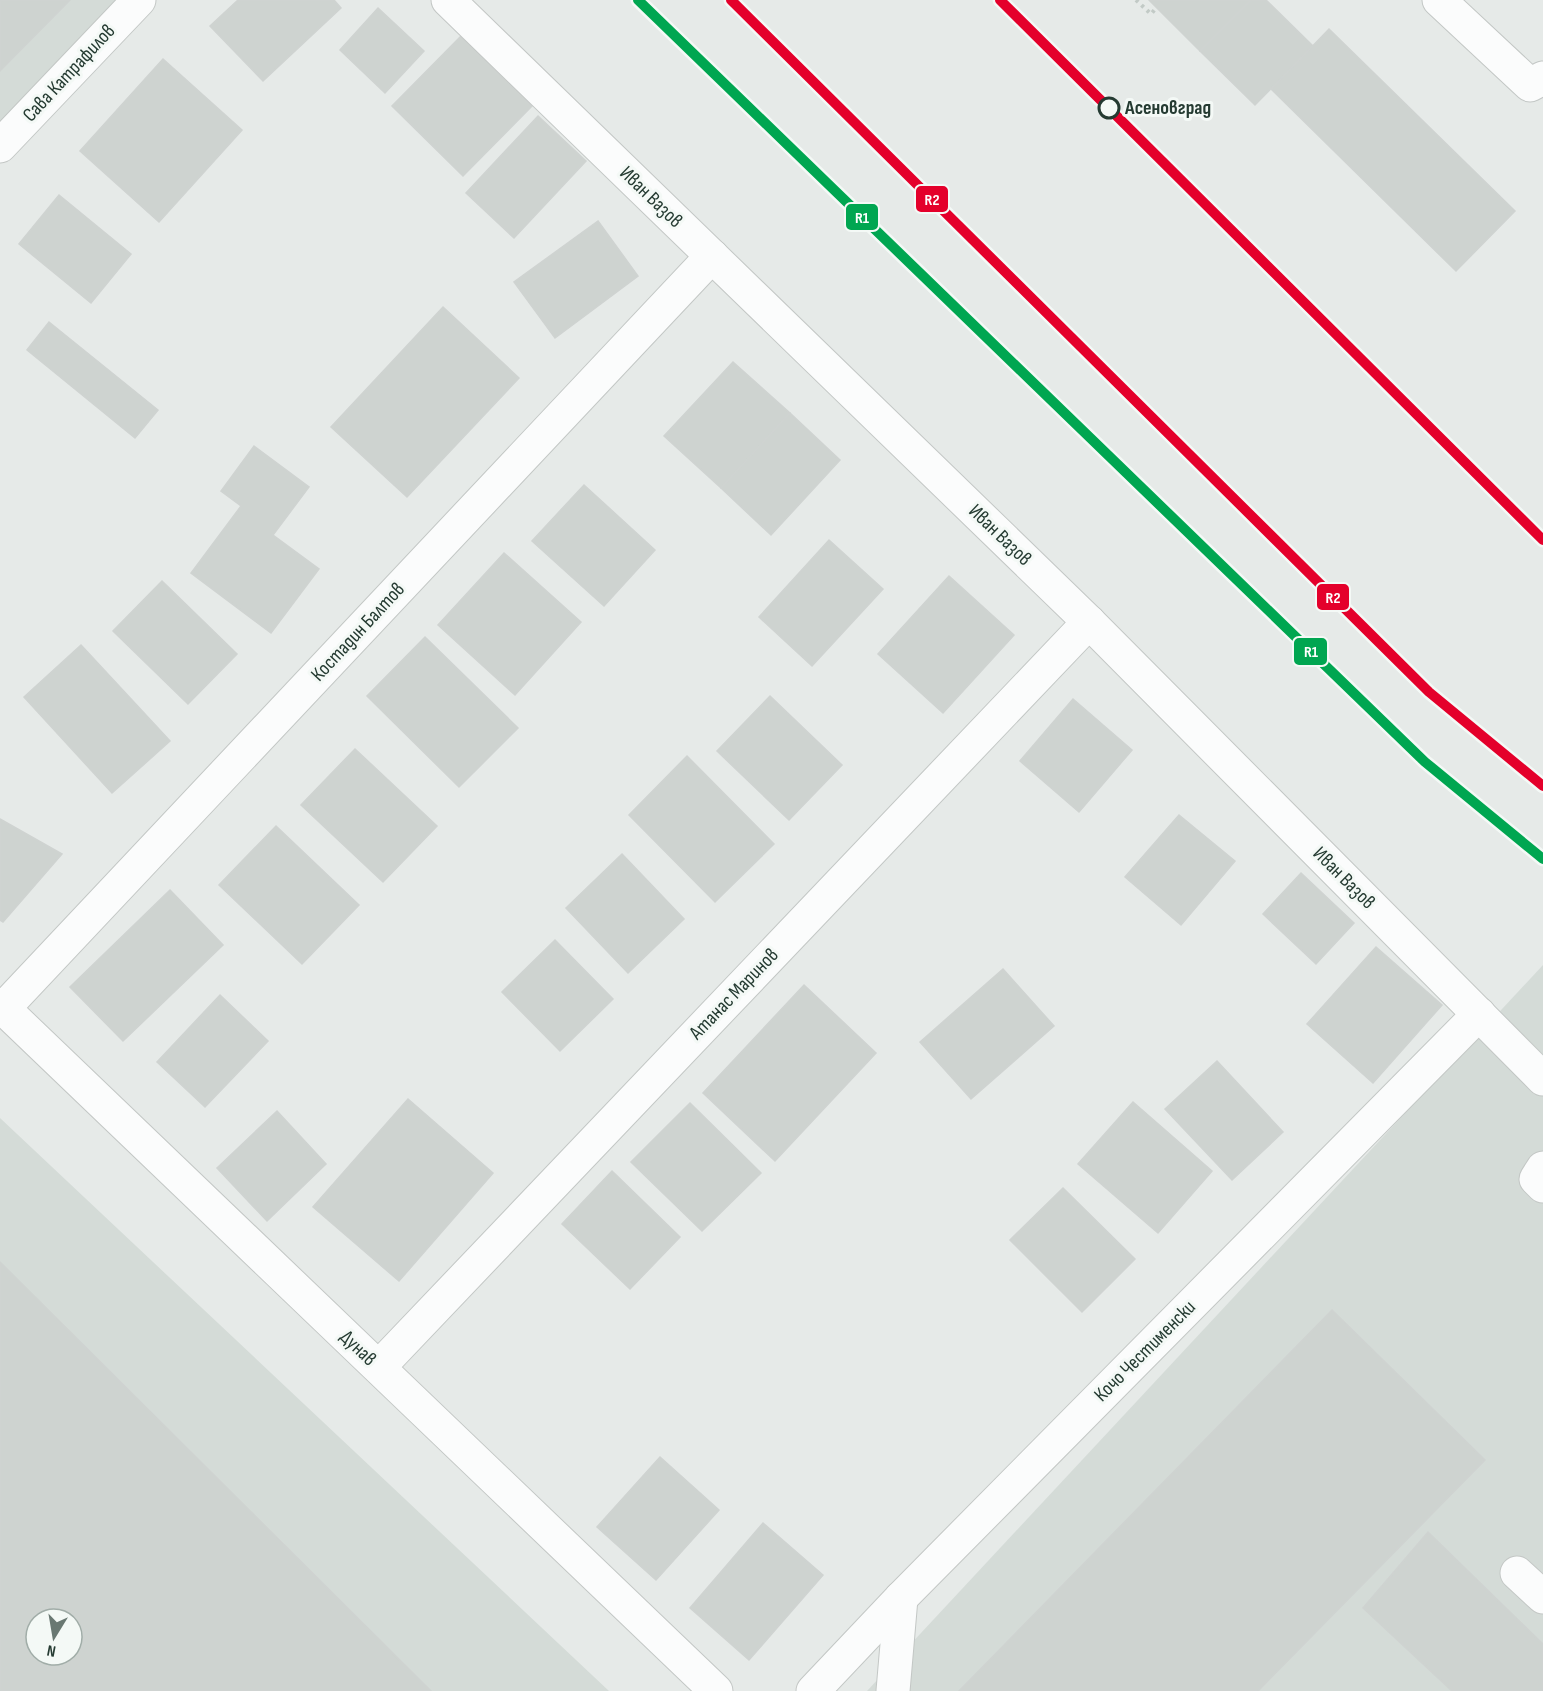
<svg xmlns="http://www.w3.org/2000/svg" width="1543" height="1691" font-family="'Sofia Sans Condensed',sans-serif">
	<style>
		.built { fill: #d4dbd7; fill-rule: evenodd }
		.building { fill: #ced3d0; stroke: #cfd3d1; stroke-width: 1.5; fill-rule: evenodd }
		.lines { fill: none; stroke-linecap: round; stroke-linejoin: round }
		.minor-casing { stroke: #c3c7c5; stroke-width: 35 }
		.path { stroke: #c2cac6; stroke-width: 4; stroke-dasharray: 3 4.5; stroke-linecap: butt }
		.minor { stroke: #fbfcfc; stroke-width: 33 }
		.rail { stroke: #c7cbc9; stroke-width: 4.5; stroke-dasharray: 12 6; stroke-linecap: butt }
		.rail-1-casing { stroke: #f4f9f6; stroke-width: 15 }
		.rail-2-casing { stroke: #f4f9f6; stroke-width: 15 }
		.rail-1 { stroke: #00a651; stroke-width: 10 }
		.rail-2 { stroke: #e4002b; stroke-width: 10 }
		.stop-dot { fill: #f4f9f6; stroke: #253b32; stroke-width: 3 }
		.labels { text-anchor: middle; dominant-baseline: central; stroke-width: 6; stroke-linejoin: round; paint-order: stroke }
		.street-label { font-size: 20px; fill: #253b32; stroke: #f4f9f6 }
		.stop-label { font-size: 20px; font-weight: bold; fill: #253b32; stroke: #f4f9f6; text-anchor: start }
		.line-badge { stroke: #f4f9f6; stroke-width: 2 }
		.badge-label { font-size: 16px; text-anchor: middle; font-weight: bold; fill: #fff }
	</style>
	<rect width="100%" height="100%" fill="#e6eae8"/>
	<g class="built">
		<path d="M 0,0 L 121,0 L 0,140 Z"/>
		<path d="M 1543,965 L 1543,1691 L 867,1691 Z"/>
		<path d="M 0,1118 L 609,1691 L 0,1691 ZM 36,1619 L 72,1619 L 72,1655 L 36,1655 Z"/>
	</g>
	<g class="building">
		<path d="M 0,0 L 70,0 L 0,71 Z"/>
		<path d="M 238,0 L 334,0 L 341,8 L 263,81 L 210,26 Z"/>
		<path d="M 1149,0 L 1251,0 L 1200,51 Z"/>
		<path d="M 1251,0 L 1266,0 L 1313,46 L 1255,105 L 1200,51 Z"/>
		<path d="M 378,8 L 424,51 L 385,93 L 340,50 Z"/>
		<path d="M 1329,29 L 1515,211 L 1456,271 L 1271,89 Z"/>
		<path d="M 461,36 L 532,106 L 463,176 L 392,106 Z"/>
		<path d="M 163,59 L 242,130 L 159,222 L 80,151 Z"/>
		<path d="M 538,116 L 586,161 L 514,238 L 466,193 Z"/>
		<path d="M 59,195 L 131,254 L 91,303 L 19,244 Z"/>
		<path d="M 598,221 L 638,276 L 555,338 L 514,282 Z"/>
		<path d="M 443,307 L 519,378 L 407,497 L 331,427 Z"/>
		<path d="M 49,322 L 158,410 L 135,438 L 27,350 Z"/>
		<path d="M 733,362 L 790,413 L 721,488 L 664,436 Z"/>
		<path d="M 790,413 L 840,460 L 771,535 L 721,488 Z"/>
		<path d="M 254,446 L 309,487 L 273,535 L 319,569 L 271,633 L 191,573 L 241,506 L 221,491 Z"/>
		<path d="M 584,485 L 655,550 L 604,606 L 532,541 Z"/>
		<path d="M 829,540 L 883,589 L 812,666 L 759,617 Z"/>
		<path d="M 504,553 L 581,622 L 515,695 L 438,625 Z"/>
		<path d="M 949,576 L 1014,635 L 943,713 L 878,654 Z"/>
		<path d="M 162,581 L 237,654 L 188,704 L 113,631 Z"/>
		<path d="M 425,637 L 518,728 L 459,787 L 367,696 Z"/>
		<path d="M 81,645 L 170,741 L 112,793 L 24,697 Z"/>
		<path d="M 770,696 L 842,765 L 789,820 L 717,751 Z"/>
		<path d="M 1073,699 L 1132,750 L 1079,812 L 1020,761 Z"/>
		<path d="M 355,749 L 437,826 L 383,882 L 301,805 Z"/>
		<path d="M 687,756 L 774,844 L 715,902 L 629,815 Z"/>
		<path d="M 1179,815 L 1235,861 L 1181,925 L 1125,877 Z"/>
		<path d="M 0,819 L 62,854 L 3,922 L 0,920 Z"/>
		<path d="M 276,826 L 359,905 L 302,964 L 219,885 Z"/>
		<path d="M 622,854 L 684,919 L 628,973 L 566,908 Z"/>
		<path d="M 1301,873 L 1354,923 L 1316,964 L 1263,914 Z"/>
		<path d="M 170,890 L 223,945 L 123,1041 L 70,987 Z"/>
		<path d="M 555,940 L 613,999 L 560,1051 L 502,992 Z"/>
		<path d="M 1376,947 L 1442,1005 L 1373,1083 L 1307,1024 Z"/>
		<path d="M 1003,969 L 1054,1026 L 971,1099 L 920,1042 Z"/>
		<path d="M 804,985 L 876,1053 L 775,1161 L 703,1093 Z"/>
		<path d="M 220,995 L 268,1041 L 205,1107 L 157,1062 Z"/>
		<path d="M 1217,1061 L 1283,1132 L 1232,1180 L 1165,1109 Z"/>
		<path d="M 408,1099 L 493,1173 L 399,1281 L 313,1207 Z"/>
		<path d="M 1133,1102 L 1212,1171 L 1158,1233 L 1078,1164 Z"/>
		<path d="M 690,1103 L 761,1173 L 702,1231 L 631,1162 Z"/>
		<path d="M 277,1111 L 326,1164 L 267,1221 L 217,1168 Z"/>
		<path d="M 612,1171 L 680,1237 L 630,1289 L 562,1224 Z"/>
		<path d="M 1063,1188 L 1135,1259 L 1082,1312 L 1010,1240 Z"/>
		<path d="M 0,1262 L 431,1691 L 0,1691 ZM 36,1619 L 72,1619 L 72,1655 L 36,1655 Z"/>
		<path d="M 1332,1310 L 1485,1460 L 1258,1691 L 959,1691 Z"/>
		<path d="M 660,1457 L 719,1510 L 656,1580 L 597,1527 Z"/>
		<path d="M 763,1523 L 823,1575 L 749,1660 L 690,1608 Z"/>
		<path d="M 1428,1532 L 1543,1644 L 1543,1691 L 1452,1691 L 1363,1608 Z"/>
	</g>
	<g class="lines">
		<g class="minor-casing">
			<g id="minor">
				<path d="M 448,0 L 1089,622 L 1543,1079"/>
				<path d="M 1439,0 L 1530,85 L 1543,78"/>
				<path d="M 0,146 L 139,0"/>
				<path d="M 0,1005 L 716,1691"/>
				<path d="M 4,1008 L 712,256"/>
				<path d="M 1543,1168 L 1536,1179 L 1543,1186"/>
				<path d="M 379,1367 L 1089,622"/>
				<path d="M 1517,1573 L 1543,1597"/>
				<path d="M 813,1691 L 901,1598 L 1479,1014"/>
				<path d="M 893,1691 L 901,1598"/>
			</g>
		</g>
		<path class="path" d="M 1136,0 L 1151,14 L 1156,8"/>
		<use href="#minor" class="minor"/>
		<g class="rail">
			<path d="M 638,0 L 1425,762 L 1543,859"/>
			<path d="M 731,0 L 1429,692 L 1543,786"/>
		</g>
		<g class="rail-1-casing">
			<path id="rail-1" d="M 638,0 L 1425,762 L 1543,859"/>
		</g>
		<g class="rail-2-casing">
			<g id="rail-2">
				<path d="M 731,0 L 1429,692 L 1543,786"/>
				<path d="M 1000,0 L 1543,540"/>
			</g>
		</g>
		<use href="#rail-1" class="rail-1"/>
		<use href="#rail-2" class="rail-2"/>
	</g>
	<circle class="stop-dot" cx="1109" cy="108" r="10"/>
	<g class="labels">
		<g class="street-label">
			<text transform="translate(69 73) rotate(-47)">Сава Катрафилов</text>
			<text transform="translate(651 197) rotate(44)">Иван Вазов</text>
			<text transform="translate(1000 535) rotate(44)">Иван Вазов</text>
			<text transform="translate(358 632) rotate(-47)">Костадин Балтов</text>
			<text transform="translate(1344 878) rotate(45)">Иван Вазов</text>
			<text transform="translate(734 994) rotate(-46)">Атанас Маринов</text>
			<text transform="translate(358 1348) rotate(44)">Дунав</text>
			<text transform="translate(1145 1351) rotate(-45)">Кочо Честименски</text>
		</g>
		<g class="stop-label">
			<text x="1125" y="108">Асеновград</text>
		</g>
	</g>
	<g class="line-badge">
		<rect x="915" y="185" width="34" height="28" rx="6" fill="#e4002b"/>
		<rect x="845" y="203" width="34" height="28" rx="6" fill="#00a651"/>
		<rect x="1316" y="583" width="34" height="28" rx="6" fill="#e4002b"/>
		<rect x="1293" y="637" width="35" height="29" rx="6" fill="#00a651"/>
	</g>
	<g class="badge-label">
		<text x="932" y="205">R2</text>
		<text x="862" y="223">R1</text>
		<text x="1333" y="603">R2</text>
		<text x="1311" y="657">R1</text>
	</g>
	<g transform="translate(54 1637) rotate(191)"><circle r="28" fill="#f4f9f6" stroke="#a1ada8" stroke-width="1.5"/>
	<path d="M0-4.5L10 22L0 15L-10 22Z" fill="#697872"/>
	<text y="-9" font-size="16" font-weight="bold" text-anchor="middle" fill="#253b32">N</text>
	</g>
</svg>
